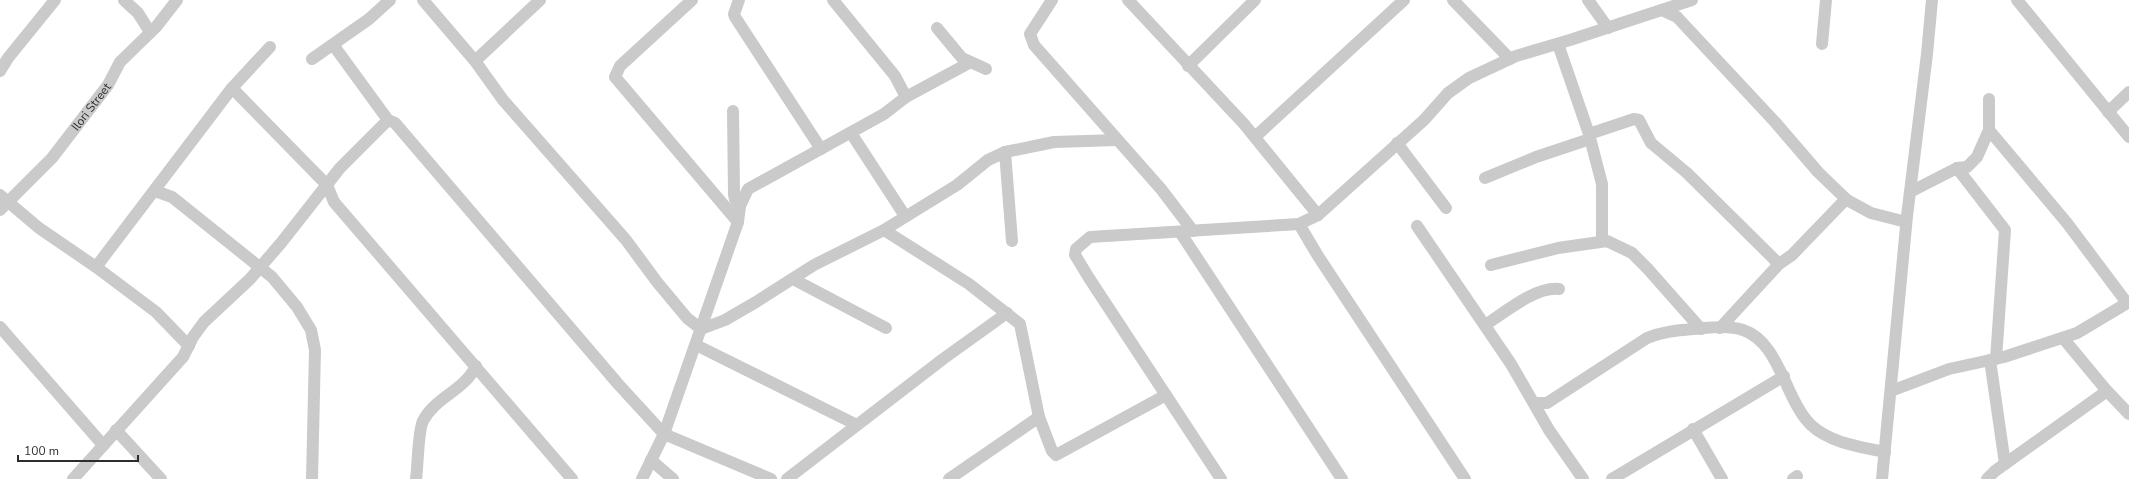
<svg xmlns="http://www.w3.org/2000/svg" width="2129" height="479" font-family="'Nunito Sans',sans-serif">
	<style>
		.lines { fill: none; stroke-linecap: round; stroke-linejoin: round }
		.minor { stroke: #cacaca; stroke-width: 12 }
		.labels { text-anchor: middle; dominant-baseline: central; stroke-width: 4; stroke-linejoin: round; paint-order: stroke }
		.street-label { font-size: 12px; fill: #2d2d2d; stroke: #fff }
	</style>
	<rect width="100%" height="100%" fill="#fff"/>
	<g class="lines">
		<g class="minor">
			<path d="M 124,0 L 138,13 L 150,32"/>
			<path d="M 423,0 L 475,61 L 503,100 L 626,240 L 657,282 L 687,318 L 701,329 L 725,320 L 756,302 L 814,265 L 884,230 L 957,185 L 988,160 L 1005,152 L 1054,142 L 1117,140"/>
			<path d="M 692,0 L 620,66 L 615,77 L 738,222"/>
			<path d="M 739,0 L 734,14 L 735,17 L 821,149"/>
			<path d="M 833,0 L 895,76 L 906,97"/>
			<path d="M 1052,0 L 1030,34 L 1034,45 L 1161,189 L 1193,231"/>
			<path d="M 1128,0 L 1244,124 L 1318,215"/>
			<path d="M 1453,0 L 1510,59"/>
			<path d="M 1588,0 L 1608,28"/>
			<path d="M 2017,0 L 2129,137"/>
			<path d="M 1662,10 L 1677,17 L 1775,122 L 1818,172 L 1847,200 L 1871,213 L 1906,222"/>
			<path d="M 937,28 L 962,58 L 986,69"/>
			<path d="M 1558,44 L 1589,134 L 1602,184 L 1602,241"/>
			<path d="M 1822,44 L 1826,0"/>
			<path d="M 334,46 L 388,120 L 395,123 L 619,385 L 664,434 L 771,479"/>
			<path d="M 312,59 L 369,19 L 390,0"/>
			<path d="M 475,61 L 540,0"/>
			<path d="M 1188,66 L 1255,0"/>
			<path d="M 0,71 L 8,58 L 55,0"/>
			<path d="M 232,88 L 327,185 L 334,202 L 572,479"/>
			<path d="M 733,111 L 734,194 L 735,200 L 740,206"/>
			<path d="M 2108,112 L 2129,92"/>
			<path d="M 1989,130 L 2067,223 L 2127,303"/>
			<path d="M 851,133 L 905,216"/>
			<path d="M 1589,134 L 1634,119 L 1639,120 L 1651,143 L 1687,173 L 1779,264"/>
			<path d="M 1255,137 L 1404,0"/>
			<path d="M 1397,143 L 1446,208"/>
			<path d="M 1005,152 L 1012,241"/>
			<path d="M 1957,168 L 2005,230 L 1996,359"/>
			<path d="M 1485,178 L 1536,157 L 1590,139"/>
			<path d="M 155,191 L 172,197 L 272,277 L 297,307 L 311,330 L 315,350 L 312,479"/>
			<path d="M 1910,192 L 1957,168 L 1967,167 L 1977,157 L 1989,130 L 1989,99"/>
			<path d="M 0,195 L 39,228 L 96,267 L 156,312 L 189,346"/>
			<path id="s1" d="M 0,210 L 52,158 L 108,85 L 120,62 L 156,27 L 177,0"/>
			<path d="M 1299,224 L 1318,256 L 1465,479"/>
			<path d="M 1417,226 L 1511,364 L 1549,430 L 1583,479"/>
			<path d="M 884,230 L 969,284 L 1020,324 L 1039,417 L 1052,451 L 1056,455 L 1166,395"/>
			<path d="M 1180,232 L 1342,479"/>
			<path d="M 1491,265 L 1558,248 L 1607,241 L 1632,253 L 1647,268 L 1701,329"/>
			<path d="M 96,267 L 232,88 L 270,47"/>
			<path d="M 793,279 L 886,328"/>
			<path d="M 1485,325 C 1504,313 1536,286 1559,289"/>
			<path d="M 0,327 L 103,445"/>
			<path d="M 1720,328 L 1779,264 L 1792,255 L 1846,199"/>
			<path d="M 2063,338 L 2107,391 L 2129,414"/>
			<path d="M 696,345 L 857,425"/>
			<path d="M 1990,360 L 2005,464"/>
			<path d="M 1891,391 L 1949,369 L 2004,357 L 2077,333 L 2129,302"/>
			<path d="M 1534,403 L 1547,403 L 1647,338 C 1666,330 1684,330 1704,328 C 1715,327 1732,326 1743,330 C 1780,342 1785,400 1811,425 C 1830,443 1861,447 1885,452"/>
			<path d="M 1693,429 L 1722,479"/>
			<path d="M 116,430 L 161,479"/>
			<path d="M 651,460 L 673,479"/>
			<path d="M 73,479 L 183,357 L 193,337 L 204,322 L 250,279 L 281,243 L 340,168 L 388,120"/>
			<path d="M 416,479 C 418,466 418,430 423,421 C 434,398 465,390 476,366"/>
			<path d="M 642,479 L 664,434 L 738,222 L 740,206 L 748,189 L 884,114 L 906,97 L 969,63"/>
			<path d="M 787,479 L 943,359 L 1007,313"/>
			<path d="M 949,479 L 1039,417"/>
			<path d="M 1221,479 L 1089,278 L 1075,255 L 1076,249 L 1090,237 L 1299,224 L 1318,215 L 1424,120 L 1448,93 L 1469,78 L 1516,56 L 1570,40 L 1692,0"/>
			<path d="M 1612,479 L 1784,376"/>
			<path d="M 1793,479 L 1797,476"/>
			<path d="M 1882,479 L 1907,216 L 1927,54 L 1932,0"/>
			<path d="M 1987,479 L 1995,471 L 2107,391"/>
		</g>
	</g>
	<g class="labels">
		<g class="street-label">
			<text stroke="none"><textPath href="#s1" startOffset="138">Ilori Street</textPath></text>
		</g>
	</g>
	<path d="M18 455v6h120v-6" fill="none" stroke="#2d2d2d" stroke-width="2"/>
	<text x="24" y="455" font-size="12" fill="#2d2d2d" stroke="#ffffff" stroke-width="3" paint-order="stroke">100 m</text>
</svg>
